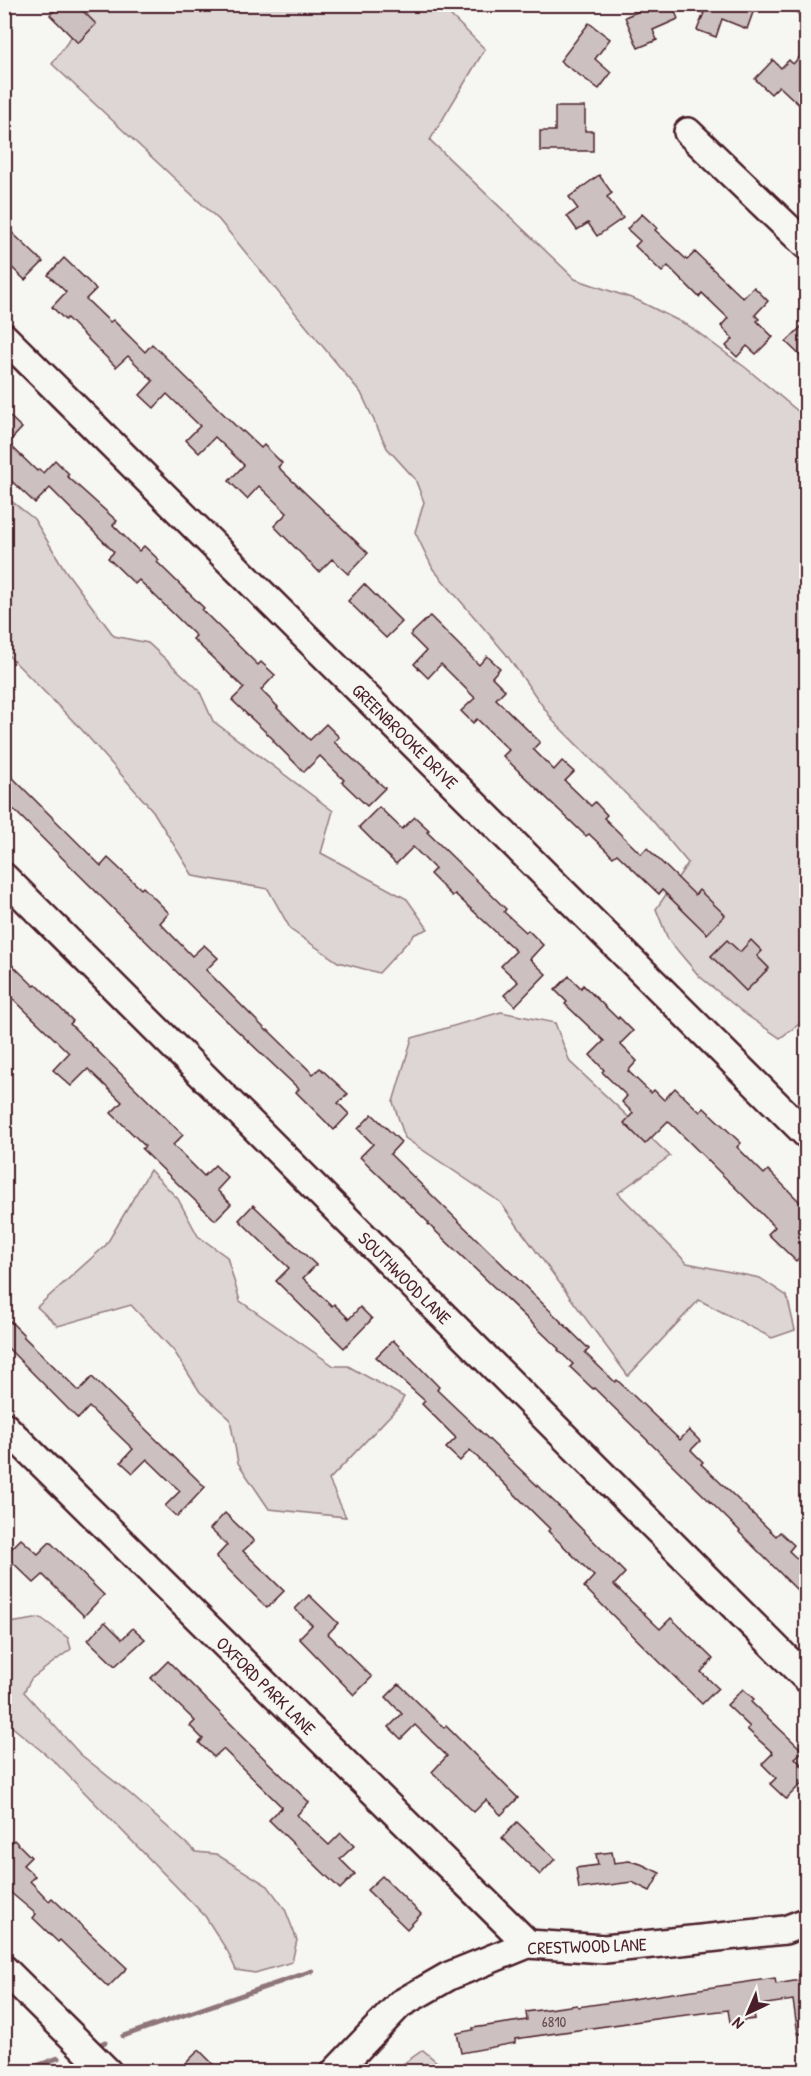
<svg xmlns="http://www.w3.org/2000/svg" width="811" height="2076" font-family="'Patrick Hand',sans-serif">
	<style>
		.green { fill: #ddd6d5; stroke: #947a80; stroke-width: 1.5 }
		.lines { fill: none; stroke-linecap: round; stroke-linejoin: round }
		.stream { stroke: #8e747a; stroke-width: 5 }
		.building { fill: #ccc1c0; stroke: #4a1f2b; stroke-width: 1.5 }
		.minor-casing { stroke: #4a1f2b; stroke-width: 32 }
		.minor { stroke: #f6f6f2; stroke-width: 27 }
		.labels { text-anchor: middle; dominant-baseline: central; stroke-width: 6; stroke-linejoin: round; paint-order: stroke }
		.number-label { font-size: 15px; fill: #6a4850 }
		.street-label { font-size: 18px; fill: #4a1f2b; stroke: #f6f6f2 }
	</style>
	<rect width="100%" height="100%" fill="#f6f6f2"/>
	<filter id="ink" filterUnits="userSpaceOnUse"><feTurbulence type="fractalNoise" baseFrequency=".0167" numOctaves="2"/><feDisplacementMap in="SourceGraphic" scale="12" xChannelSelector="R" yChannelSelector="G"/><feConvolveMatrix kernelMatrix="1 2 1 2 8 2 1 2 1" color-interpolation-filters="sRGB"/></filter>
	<g filter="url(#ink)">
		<g class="green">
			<path d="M 94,5 L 440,5 L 485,49 L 430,140 L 575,279 L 637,300 L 689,326 L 746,368 L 799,412 L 806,421 L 806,1019 L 780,1038 L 745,1014 L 699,976 L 668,939 L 656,909 L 688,863 L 652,820 L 554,722 L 506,654 L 433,569 L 415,532 L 424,502 L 415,479 L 387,448 L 361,393 L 219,220 L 52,64 Z"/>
			<path d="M 789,5 L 806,5 L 806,22 Z"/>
			<path d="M 5,496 L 34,519 L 65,570 L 114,636 L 148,643 L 199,690 L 213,721 L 333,811 L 321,853 L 407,899 L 428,929 L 415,934 L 379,973 L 338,962 L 291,930 L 268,889 L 193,876 L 153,811 L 82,730 L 5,652 Z"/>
			<path d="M 501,1012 L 555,1023 L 570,1062 L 670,1156 L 618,1193 L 687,1263 L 760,1278 L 787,1296 L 795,1330 L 772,1338 L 699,1300 L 628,1376 L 500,1202 L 405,1138 L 393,1102 L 412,1038 Z"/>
			<path d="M 150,1170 L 178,1199 L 198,1236 L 227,1257 L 240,1301 L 334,1366 L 348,1366 L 404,1397 L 399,1406 L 329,1480 L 346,1517 L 269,1509 L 238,1463 L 230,1419 L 200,1392 L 174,1351 L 131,1305 L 58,1326 L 37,1307 L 106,1245 Z"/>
			<path d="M 41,1618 L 68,1638 L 71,1649 L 31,1679 L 24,1692 L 80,1754 L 129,1793 L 196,1852 L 216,1854 L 268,1886 L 285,1909 L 297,1940 L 292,1962 L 255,1973 L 236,1970 L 228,1952 L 205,1916 L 55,1762 L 5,1721 L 5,1626 L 10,1623 Z"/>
			<path d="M 423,2050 L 447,2071 L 393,2071 Z"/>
		</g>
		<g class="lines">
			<g class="stream">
				<path d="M 123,2036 L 312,1971"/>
				<path d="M 101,2044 L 105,2042"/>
				<path d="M 20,2072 L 58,2058"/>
			</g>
		</g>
		<g class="building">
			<path d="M 60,4 L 76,4 L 96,24 L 78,43 L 50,15 Z"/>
			<path d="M 636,4 L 672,4 L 678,19 L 653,30 L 657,40 L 638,48 L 625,17 L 639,11 Z"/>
			<path d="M 686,4 L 756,4 L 747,29 L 722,19 L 716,37 L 697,30 L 704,13 L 686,6 Z"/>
			<path d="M 589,23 L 610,39 L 595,59 L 611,73 L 599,89 L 560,61 Z"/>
			<path d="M 807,49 L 807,112 L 779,86 L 771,94 L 755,79 L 773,60 L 781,68 L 789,60 L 793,64 Z"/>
			<path d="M 555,107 L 585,107 L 585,131 L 593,131 L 593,151 L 540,151 L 540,131 L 555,131 Z"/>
			<path d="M 599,175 L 612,193 L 607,197 L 623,218 L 597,236 L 588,223 L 577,230 L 567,216 L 578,209 L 569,197 Z"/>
			<path d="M 642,214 L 657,228 L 655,230 L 687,260 L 695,252 L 743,298 L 754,287 L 768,301 L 755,315 L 759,319 L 757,321 L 773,337 L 756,354 L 747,346 L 737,357 L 726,346 L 733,339 L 721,326 L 728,318 L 702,293 L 699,297 L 668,266 L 662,272 L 635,246 L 640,241 L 627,229 Z"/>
			<path d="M 4,225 L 43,262 L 25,280 L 4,260 Z"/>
			<path d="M 64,258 L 96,289 L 86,299 L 110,322 L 113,320 L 145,352 L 152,344 L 242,432 L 243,431 L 261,448 L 264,445 L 282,463 L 278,467 L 368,553 L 348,574 L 332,559 L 319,572 L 274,526 L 287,513 L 259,486 L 247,499 L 229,481 L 244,465 L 215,437 L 199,453 L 186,440 L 200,426 L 167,394 L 154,408 L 140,395 L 153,381 L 128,356 L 116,367 L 67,318 L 65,320 L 52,307 L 66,292 L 48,275 Z"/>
			<path d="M 807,321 L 807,362 L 786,342 Z"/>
			<path d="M 4,411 L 22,428 L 8,443 L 37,471 L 39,469 L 43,473 L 55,460 L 69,474 L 67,476 L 117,521 L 113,525 L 139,551 L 144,546 L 159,560 L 157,562 L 204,608 L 202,610 L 258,665 L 261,662 L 275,675 L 261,690 L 278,707 L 277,708 L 310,740 L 326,724 L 339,737 L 334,742 L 385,788 L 367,806 L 342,782 L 344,780 L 320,756 L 304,772 L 273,741 L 274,740 L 232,700 L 244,688 L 193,639 L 196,636 L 139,580 L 135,584 L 108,558 L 114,552 L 50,488 L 35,503 L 4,474 Z"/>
			<path d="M 364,584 L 402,622 L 386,638 L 348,601 Z"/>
			<path d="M 430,616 L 479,665 L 487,656 L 500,668 L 492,677 L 505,690 L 496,699 L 540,742 L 533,749 L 554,770 L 562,761 L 574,772 L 565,781 L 591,806 L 595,802 L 607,815 L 604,818 L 641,854 L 647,848 L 695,895 L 699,890 L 725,915 L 707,934 L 662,890 L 659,894 L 617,854 L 613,857 L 589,834 L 586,836 L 503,756 L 509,750 L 477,719 L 473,723 L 461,711 L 475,698 L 441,664 L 428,678 L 414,664 L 426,651 L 410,635 Z"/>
			<path d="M 4,769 L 101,866 L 108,858 L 141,889 L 143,887 L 169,913 L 160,923 L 192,956 L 204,945 L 218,958 L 206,970 L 267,1031 L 268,1030 L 313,1074 L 320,1068 L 348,1094 L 338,1103 L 349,1114 L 334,1130 L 296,1092 L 299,1089 L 210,1005 L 4,800 Z"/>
			<path d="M 379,807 L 402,829 L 415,817 L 429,830 L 427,832 L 506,909 L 504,912 L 526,932 L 528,930 L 543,945 L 530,959 L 546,974 L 515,1006 L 504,995 L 518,982 L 501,966 L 516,951 L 455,894 L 452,896 L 430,874 L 435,869 L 413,847 L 396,864 L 359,827 Z"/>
			<path d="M 727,940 L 740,952 L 751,940 L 762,951 L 757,956 L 769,968 L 746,991 L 711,956 Z"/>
			<path d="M 4,957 L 34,986 L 36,984 L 73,1021 L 70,1024 L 183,1135 L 173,1145 L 204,1176 L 215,1165 L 228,1178 L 217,1190 L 231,1204 L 215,1220 L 142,1149 L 145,1146 L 111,1113 L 122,1102 L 88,1069 L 71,1086 L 53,1070 L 69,1053 L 4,990 Z"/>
			<path d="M 569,976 L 581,988 L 583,985 L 618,1019 L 619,1017 L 633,1031 L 620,1044 L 637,1061 L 628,1071 L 651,1093 L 654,1090 L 664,1100 L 675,1088 L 700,1112 L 704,1108 L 741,1143 L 737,1147 L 764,1174 L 768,1170 L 807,1209 L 807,1217 L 799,1225 L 807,1233 L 807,1250 L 796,1261 L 768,1234 L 775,1227 L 668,1121 L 645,1144 L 624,1123 L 633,1113 L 622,1102 L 627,1096 L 602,1072 L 604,1070 L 590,1055 L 604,1041 L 565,1004 L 567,1002 L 555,990 Z"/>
			<path d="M 372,1114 L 401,1142 L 390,1154 L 589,1349 L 585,1353 L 615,1382 L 617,1380 L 680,1440 L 689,1430 L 700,1441 L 691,1450 L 703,1462 L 701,1464 L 776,1536 L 780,1532 L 794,1545 L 789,1551 L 807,1568 L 807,1600 L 739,1532 L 740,1531 L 594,1388 L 593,1389 L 570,1367 L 573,1364 L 558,1350 L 559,1349 L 428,1224 L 429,1223 L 360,1157 L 373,1144 L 358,1129 Z"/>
			<path d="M 253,1205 L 316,1265 L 303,1278 L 332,1306 L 334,1304 L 349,1319 L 360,1307 L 372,1319 L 344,1348 L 276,1281 L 289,1268 L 239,1220 Z"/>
			<path d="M 4,1315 L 24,1335 L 23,1336 L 79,1391 L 92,1377 L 205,1487 L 177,1517 L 165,1506 L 180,1491 L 147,1459 L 133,1473 L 121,1462 L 133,1449 L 89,1407 L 78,1419 L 4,1344 Z"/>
			<path d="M 393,1340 L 439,1387 L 437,1390 L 566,1513 L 625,1573 L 614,1585 L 660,1629 L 671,1618 L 713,1659 L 701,1672 L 718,1688 L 702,1704 L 584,1587 L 594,1576 L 548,1531 L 550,1529 L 470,1450 L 460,1461 L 446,1448 L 456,1438 L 422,1404 L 425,1401 L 376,1357 Z"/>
			<path d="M 225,1513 L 254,1541 L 243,1551 L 284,1591 L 267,1608 L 216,1557 L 227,1545 L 210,1529 Z"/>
			<path d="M 21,1539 L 38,1554 L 50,1542 L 104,1595 L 84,1616 L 43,1575 L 34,1583 L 5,1555 Z"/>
			<path d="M 309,1595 L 338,1623 L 328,1634 L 372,1677 L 354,1695 L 299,1638 L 312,1625 L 295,1609 Z"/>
			<path d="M 105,1622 L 122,1639 L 133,1628 L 145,1639 L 115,1666 L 88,1640 Z"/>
			<path d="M 168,1661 L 239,1732 L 238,1733 L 309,1802 L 297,1815 L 329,1845 L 341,1833 L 354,1846 L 340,1859 L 355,1874 L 340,1889 L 269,1820 L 282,1807 L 223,1749 L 214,1757 L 199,1743 L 203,1739 L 190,1726 L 195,1721 L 151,1678 Z"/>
			<path d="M 399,1684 L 444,1728 L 446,1726 L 518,1798 L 501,1815 L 486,1800 L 474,1812 L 432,1772 L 447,1756 L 415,1725 L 401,1739 L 389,1727 L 402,1714 L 386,1697 Z"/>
			<path d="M 743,1689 L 754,1699 L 751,1702 L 803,1751 L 795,1758 L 807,1770 L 807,1778 L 786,1799 L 770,1784 L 776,1778 L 762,1764 L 773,1753 L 747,1729 L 750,1727 L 727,1705 Z"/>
			<path d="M 517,1822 L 555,1859 L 540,1875 L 502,1838 Z"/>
			<path d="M 14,1840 L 31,1857 L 23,1865 L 35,1876 L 30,1881 L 49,1901 L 52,1898 L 127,1968 L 108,1987 L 60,1940 L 58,1942 L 33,1918 L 36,1914 L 4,1887 L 4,1849 Z"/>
			<path d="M 612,1852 L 614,1863 L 629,1861 L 641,1864 L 660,1873 L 650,1891 L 632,1882 L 579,1889 L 576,1868 L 598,1865 L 596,1854 Z"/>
			<path d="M 382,1876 L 421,1914 L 407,1929 L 367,1890 Z"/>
			<path d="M 775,1978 L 776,1984 L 807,1979 L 807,2033 L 798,2034 L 793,2000 L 753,2006 L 755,2019 L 730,2022 L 728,2010 L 662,2018 L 515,2039 L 515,2043 L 461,2053 L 457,2033 L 473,2030 L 473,2028 L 527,2020 L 526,2012 L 577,2005 L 578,2007 Z"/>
			<path d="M 199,2050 L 221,2072 L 193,2072 L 185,2064 Z"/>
		</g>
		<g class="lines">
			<g class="minor-casing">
				<g id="minor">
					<path d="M 688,132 L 806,245"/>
					<path id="s1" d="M 4,337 L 806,1134"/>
					<path id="s2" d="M 4,877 L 806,1678"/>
					<path id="s3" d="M 4,1426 L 528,1944"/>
					<path d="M 4,1969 L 108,2072"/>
					<path d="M 335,2072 L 400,2004 L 449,1976 L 528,1944 L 605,1949 L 785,1930 L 806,1922"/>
				</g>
			</g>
			<use href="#minor" class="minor"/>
		</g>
	</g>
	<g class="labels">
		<g class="number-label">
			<text x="554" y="2021">6810</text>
		</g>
		<g class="street-label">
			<text stroke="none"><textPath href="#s1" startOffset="566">GREENBROOKE DRIVE</textPath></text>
			<text stroke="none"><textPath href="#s2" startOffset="567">SOUTHWOOD LANE</textPath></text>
			<text stroke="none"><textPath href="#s3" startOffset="369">OXFORD PARK LANE</textPath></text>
			<text transform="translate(587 1946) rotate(-2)">CRESTWOOD LANE</text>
		</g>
	</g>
	<rect width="811" height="2076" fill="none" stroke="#f6f6f2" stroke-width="24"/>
	<rect x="12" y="12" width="787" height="2052" fill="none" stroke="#4a1f2b" stroke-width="2" filter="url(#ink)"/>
	<g transform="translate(748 2013) rotate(224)" stroke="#f6f6f2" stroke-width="4.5" paint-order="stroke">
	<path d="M0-4.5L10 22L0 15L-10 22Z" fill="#4a1f2b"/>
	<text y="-9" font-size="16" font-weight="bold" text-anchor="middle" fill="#4a1f2b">N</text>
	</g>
</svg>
